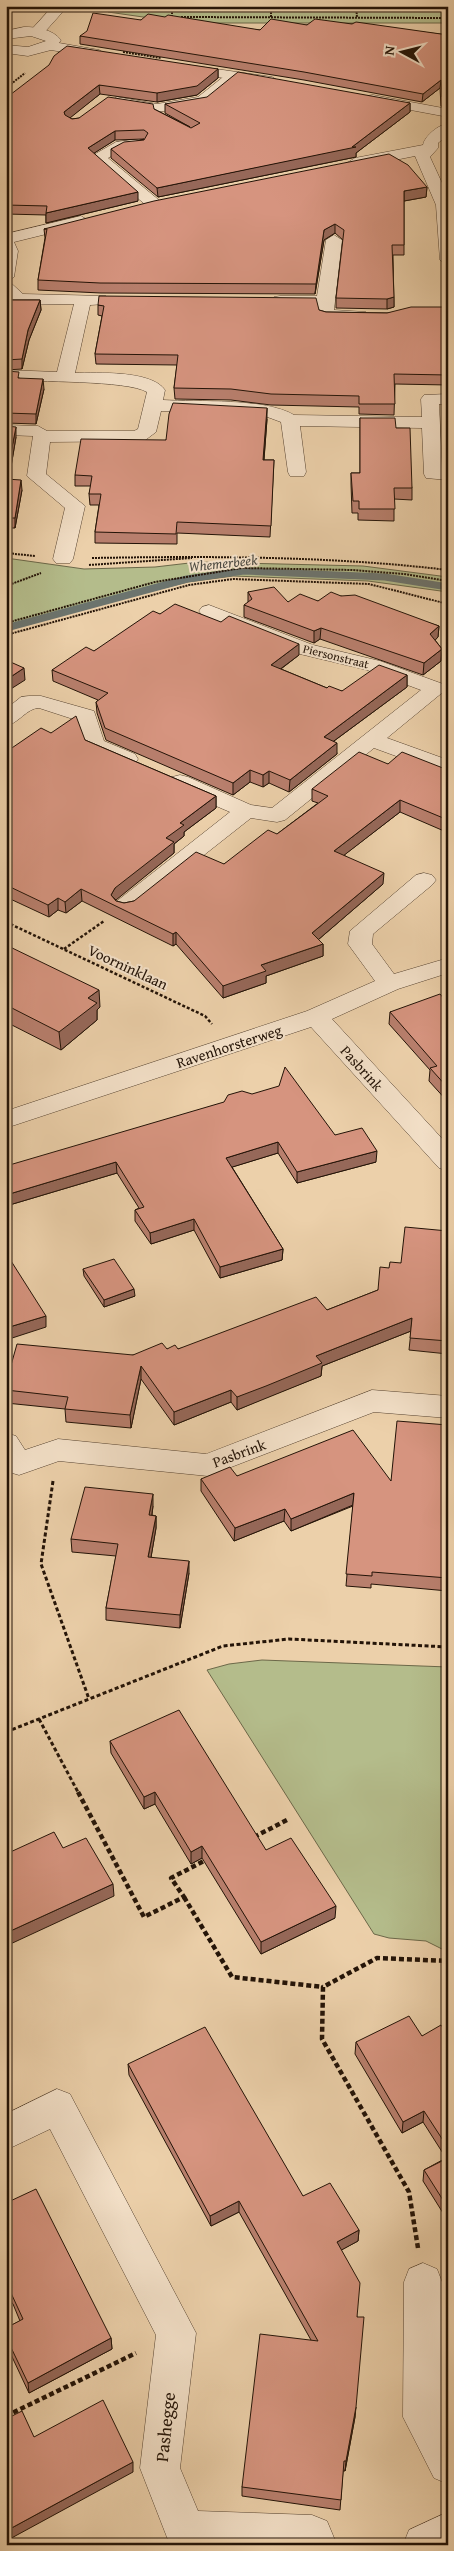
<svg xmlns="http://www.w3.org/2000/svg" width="454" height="2551" font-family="'Gentium Book Plus',serif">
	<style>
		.green { fill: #b4bc8b; stroke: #6c6849 }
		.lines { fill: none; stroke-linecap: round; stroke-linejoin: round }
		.stream { stroke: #6c746e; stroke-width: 7 }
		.minor-casing { stroke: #554230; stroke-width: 1 }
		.tertiary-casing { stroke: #554230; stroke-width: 1 }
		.path-far3 { stroke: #231307; stroke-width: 2; stroke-dasharray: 2 1; stroke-linecap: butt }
		.path-far2 { stroke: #231307; stroke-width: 2.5; stroke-dasharray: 3 2; stroke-linecap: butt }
		.path-far1 { stroke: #231307; stroke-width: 3; stroke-dasharray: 4 2.5; stroke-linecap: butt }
		.path { stroke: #231307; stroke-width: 4.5; stroke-dasharray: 5 3; stroke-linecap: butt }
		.minor { fill: #f3e0c8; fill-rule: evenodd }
		.tertiary { fill: #f3e0c8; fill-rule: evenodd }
		.wall { fill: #b87f6d; stroke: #231307 }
		.shaded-wall { fill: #966859; stroke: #231307 }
		.building { fill: #d6947f; stroke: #231307 }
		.labels { text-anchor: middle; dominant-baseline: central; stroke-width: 4; stroke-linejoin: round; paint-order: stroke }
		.far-street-label { font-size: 12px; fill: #231307; stroke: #f3e0c8 }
		.far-water-label { font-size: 14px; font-style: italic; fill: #4d4b43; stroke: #f3e0c8 }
		.street-label { font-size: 15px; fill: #231307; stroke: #f3e0c8 }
		.near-street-label { font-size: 18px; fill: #231307; stroke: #f3e0c8 }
	</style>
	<rect width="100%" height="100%" fill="#ecd0aa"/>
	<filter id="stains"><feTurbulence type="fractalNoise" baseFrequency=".004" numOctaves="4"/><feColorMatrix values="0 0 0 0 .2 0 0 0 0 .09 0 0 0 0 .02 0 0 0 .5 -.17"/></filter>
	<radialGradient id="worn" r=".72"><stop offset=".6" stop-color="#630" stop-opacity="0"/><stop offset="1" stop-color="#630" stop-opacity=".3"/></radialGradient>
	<g class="green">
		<path d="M 109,6 L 448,6 L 448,23 L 185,23 L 108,12 Z"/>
		<path d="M 6,558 L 84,569 L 155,567 L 198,562 L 363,566 L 448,577 L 448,592 L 368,581 L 233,576 L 188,582 L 6,627 Z"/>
		<path d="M 262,1660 L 448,1667 L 448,1952 L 426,1941 L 389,1938 L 374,1934 L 207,1670 L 229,1664 Z"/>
	</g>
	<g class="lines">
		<path class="stream" d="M 6,628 L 187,579 L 244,571 L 385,577 L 448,587"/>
		<g class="minor-casing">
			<g id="minor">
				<path d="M 53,6 L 68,6 L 42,35 L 32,35 L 30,32 L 32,29 Z"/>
				<path d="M 233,72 L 238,73 L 240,76 L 238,79 L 207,104 L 202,105 L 157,112 L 117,105 L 110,101 L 117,97 L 157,104 L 198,97 L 228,73 Z"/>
				<path d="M 448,123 L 448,135 L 438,143 L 438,148 L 430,157 L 448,196 L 448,265 L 440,260 L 436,205 L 415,156 L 355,168 L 347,163 L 355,158 L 423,145 C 425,135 439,125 448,123 Z"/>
				<path d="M 139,139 L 144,141 L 147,144 L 144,147 L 124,149 L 108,158 L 160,201 L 162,204 L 160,207 L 148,207 L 90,157 L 116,142 Z"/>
				<path d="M 81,216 L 89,221 L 87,224 L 14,242 L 18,251 L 14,277 L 6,282 L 6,234 Z"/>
				<path d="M 334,235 L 342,240 L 334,310 L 366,312 L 369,316 L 366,320 L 326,320 L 320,319 L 317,306 L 274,305 L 272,301 L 274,297 L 280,296 L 317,296 L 326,240 Z"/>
				<path d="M 6,283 L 12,284 L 23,294 L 106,296 L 108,300 L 106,304 L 90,305 L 75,373 C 97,373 151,370 165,390 L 163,400 C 197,402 266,398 294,415 L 422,417 L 421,399 L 424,395 L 448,394 L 448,404 L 439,404 L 442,468 L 448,468 L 448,480 L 426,478 L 424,474 L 422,428 L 300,426 L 306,472 L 304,476 L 290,476 L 288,472 L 281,422 L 262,415 L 161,411 L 156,432 L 144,441 L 50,442 L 46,474 L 85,506 L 73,559 L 70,563 L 56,563 L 53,559 L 65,508 L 27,476 L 33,436 L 6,435 L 6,425 L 38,426 L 47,431 L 134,431 L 138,429 L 147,392 C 127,380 35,382 6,380 L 6,370 L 57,372 L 74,304 L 14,305 L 6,297 Z"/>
				<path d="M 209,605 L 313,645 L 380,661 L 443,684 L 447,688 L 443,692 L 387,738 L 448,760 L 448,775 L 374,748 L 285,820 L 277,822 L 251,818 L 133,911 L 125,913 L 117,911 L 113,906 L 117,901 L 230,812 L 172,787 L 169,782 L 172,777 L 180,775 L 188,777 L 251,805 L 272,808 L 421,690 L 367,670 L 300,654 L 202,615 L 199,611 L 202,607 Z"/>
				<path d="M 29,696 L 41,696 L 94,711 L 104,741 L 135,754 L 138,759 L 135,764 L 127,766 L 119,764 L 86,750 L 76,720 L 39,708 C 27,708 19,723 6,726 L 6,709 L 21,697 Z"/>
				<path d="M 424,873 L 432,875 L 436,880 L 432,885 L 373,934 L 372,944 L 394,974 L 448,958 L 448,973 L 398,989 L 332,1019 L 448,1145 L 448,1171 L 439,1168 L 311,1027 L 6,1128 L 6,1111 L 307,1011 L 375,981 L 348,944 L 350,931 L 416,875 Z"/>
				<path d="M 372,1390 L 448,1396 L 448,1418 L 374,1412 L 208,1476 L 59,1461 L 19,1475 L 9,1472 L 6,1468 L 6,1433 L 16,1436 L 25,1450 L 58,1439 L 206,1454 Z"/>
				<path d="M 57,2089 L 70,2094 L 196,2333 L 180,2468 L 198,2511 L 312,2515 L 327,2521 L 337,2545 L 170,2545 L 140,2468 L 156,2335 L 50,2129 L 6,2150 L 6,2114 Z"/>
				<path d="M 423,2263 L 437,2269 L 442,2282 L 443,2414 L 448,2423 L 448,2484 L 434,2478 L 403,2417 L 404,2282 L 409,2269 Z"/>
				<path d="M 448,2512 L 448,2545 L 403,2545 L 409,2530 Z"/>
			</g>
		</g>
		<g class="tertiary-casing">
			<g id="tertiary">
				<path d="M 24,27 C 37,27 52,29 61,40 L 59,43 L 99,50 L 106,54 L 99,58 L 51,50 L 28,56 L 6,53 L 6,45 L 28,47 L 46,41 L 31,36 L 6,39 L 6,31 Z"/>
				<path d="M 181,64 L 272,77 L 279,81 L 272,85 L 176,71 L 174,68 Z"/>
				<path d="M 373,95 L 448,109 L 448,117 L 368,102 L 366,99 L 368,96 Z"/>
			</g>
		</g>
		<g class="path-far3">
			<path d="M 172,6 L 172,17"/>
			<path d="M 271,6 L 271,17"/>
			<path d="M 356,6 L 357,17"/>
			<path d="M 181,17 L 448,18"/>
			<path d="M 123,52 L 161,58"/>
			<path d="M 6,88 L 25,73"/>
			<path d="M 6,553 L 35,556"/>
			<path d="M 92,558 C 211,556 330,556 448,570"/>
			<path d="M 89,565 L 192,558"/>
			<path d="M 6,586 L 41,573"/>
			<path d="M 6,623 L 155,582 L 242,568 L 352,570 L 404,574 L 448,581"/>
			<path d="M 6,635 L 189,585 L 233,579 L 369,584 L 448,604"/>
		</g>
		<g class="path-far2">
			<path d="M 6,922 L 205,1016 L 212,1024"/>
			<path d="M 64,949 L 104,921"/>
		</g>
		<g class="path-far1">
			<path d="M 53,1481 L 41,1564 L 89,1699"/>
			<path d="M 39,1719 L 79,1794"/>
			<path d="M 6,1732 L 223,1646 L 289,1639 L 448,1647"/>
		</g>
		<g class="path">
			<path d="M 78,1792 L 144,1917 L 184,1897 L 171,1878 L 206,1860"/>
			<path d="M 254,1837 L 287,1820"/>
			<path d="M 184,1897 L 232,1977 L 323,1987"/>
			<path d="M 418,2248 L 409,2192 L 322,2039 L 323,1987 L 377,1958 L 448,1961"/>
			<path d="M 6,2416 L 136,2353"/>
		</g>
		<use href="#minor" class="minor"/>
		<use href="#tertiary" class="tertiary"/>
	</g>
	<g class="wall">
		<path d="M 141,20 L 260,30 L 307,25 L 352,24 L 448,35 L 448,102 L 445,107 L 441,106 L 440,88 L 422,102 L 304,80 L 80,44 L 80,36 Z"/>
		<path d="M 218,69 L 218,78 L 197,95 L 157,102 L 100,94 L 69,118 L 72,119 L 154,109 L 190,127 L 165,113 L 165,104 L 410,103 L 410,112 L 356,153 L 356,157 L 158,197 L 111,158 L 111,149 L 144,139 L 115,140 L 94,153 L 138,201 L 46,223 L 46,215 L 6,214 L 6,98 Z"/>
		<path d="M 446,148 L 448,148 L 448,191 L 445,158 Z"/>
		<path d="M 427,187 L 426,197 L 404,201 L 404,255 L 393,255 L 394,307 L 387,309 L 336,308 L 336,298 L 343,240 L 335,233 L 324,240 L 315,294 L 101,293 L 38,290 L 38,280 L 45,238 L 44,229 Z"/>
		<path d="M 6,300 L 40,300 L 41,310 L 29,340 L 22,369 L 6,370 Z"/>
		<path d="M 98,305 L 319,310 L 326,312 L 387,313 L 448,307 L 448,385 L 395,384 L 394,415 L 359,414 L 359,407 L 271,405 L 231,400 L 175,399 L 174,388 L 177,365 L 96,364 L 95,354 L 102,316 L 98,315 Z"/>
		<path d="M 6,371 L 19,378 L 44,389 L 36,424 L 6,423 Z"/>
		<path d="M 360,418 L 396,428 L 412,488 L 412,500 L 394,499 L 394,521 L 358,520 L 358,513 L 352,513 L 351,484 L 351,473 L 360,473 Z"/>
		<path d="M 267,419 L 264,460 L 274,460 L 270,537 L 177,533 L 177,544 L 95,543 L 95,532 L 99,505 L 90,505 L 89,494 L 91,486 L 75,486 L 75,475 L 166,440 Z"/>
		<path d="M 6,426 L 16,437 L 9,479 L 22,490 L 15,528 L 6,528 Z"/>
		<path d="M 248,592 L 288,602 L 318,601 L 341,596 L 439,626 L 438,637 L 435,640 L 442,649 L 441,661 L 423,675 L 320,639 L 314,643 L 244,617 L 244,605 L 248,603 Z"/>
		<path d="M 160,614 L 299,655 L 281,669 L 327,688 L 342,691 L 407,675 L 407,687 L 334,741 L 337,754 L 289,792 L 269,783 L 263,787 L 250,782 L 233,795 L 106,740 L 97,713 L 96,702 L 98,700 L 53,681 L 52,670 L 94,651 Z"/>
		<path d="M 51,733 L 85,740 L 216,796 L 216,808 L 184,832 L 184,836 L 174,844 L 174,853 L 115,900 L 116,901 L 124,903 L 134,901 L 224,864 L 277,834 L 318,803 L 312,801 L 312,789 L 388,764 L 448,770 L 448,845 L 443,843 L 444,831 L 400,812 L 344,855 L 383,884 L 318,940 L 323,944 L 323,956 L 266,976 L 266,983 L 223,998 L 176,944 L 173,946 L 82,901 L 66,913 L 58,910 L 49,917 L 6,897 L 6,752 Z"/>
		<path d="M 6,945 L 100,1007 L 97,1010 L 97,1020 L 61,1050 L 6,1022 Z"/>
		<path d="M 448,1000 L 448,1102 L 429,1081 L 430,1070 L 389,1024 L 390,1012 Z"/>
		<path d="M 335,1135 L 376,1162 L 297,1183 L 278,1153 L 232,1167 L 283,1249 L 282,1260 L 220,1278 L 194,1230 L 151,1244 L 135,1221 L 135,1210 L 139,1208 L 117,1173 L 6,1206 L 6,1166 Z"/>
		<path d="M 448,1231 L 448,1354 L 409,1350 L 411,1331 L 322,1366 L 321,1376 L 265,1398 L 237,1410 L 231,1402 L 174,1425 L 141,1379 L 131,1428 L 66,1422 L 65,1409 L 6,1403 L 6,1383 L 133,1355 L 167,1349 L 178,1349 L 327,1310 L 378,1290 L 389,1268 L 401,1263 Z"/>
		<path d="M 83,1269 L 135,1296 L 104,1307 L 84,1276 Z"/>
		<path d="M 448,1425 L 448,1591 L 371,1584 L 371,1588 L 346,1586 L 353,1506 L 291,1531 L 284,1521 L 234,1541 L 201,1491 L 201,1479 L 237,1476 L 391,1481 Z"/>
		<path d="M 153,1506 L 152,1515 L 156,1516 L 156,1528 L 151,1557 L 189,1573 L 180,1628 L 106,1620 L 106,1608 L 116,1556 L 72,1552 L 71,1539 Z"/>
		<path d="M 110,1741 L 266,1850 L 335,1918 L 261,1954 L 202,1858 L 191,1864 L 155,1804 L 144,1809 L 111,1753 Z"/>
		<path d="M 448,2035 L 448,2221 L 423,2181 L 424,2170 L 446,2158 L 423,2122 L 402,2133 L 355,2054 L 356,2042 L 422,2036 Z"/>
		<path d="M 128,2064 L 303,2196 L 359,2230 L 358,2241 L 341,2250 L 357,2317 L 355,2417 L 345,2471 L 343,2471 L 340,2510 L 242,2496 L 242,2487 L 311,2340 L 239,2212 L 211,2226 L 129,2075 Z"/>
		<path d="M 6,2203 L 111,2338 L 112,2349 L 29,2393 L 6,2344 L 6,2328 L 20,2321 L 13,2304 L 6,2296 Z"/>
	</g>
	<g class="shaded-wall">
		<path d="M 218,69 L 218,78 L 197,95 L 157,102 L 157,93 Z"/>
		<path d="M 441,80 L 440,88 L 422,102 L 423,94 Z"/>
		<path d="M 99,85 L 100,94 L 65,122 L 64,112 Z"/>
		<path d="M 448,94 L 448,102 L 445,107 L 445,98 Z"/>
		<path d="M 410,103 L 410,112 L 356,153 L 356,157 L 158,197 L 157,188 L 352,147 Z"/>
		<path d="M 115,131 L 115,140 L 88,157 L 88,148 Z"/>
		<path d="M 427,187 L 426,197 L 404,201 L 404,191 Z"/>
		<path d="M 138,192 L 138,201 L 46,223 L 46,213 Z"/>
		<path d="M 335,224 L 335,233 L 324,240 L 315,294 L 316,284 L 324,230 Z"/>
		<path d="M 394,297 L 394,307 L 387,309 L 387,299 Z"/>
		<path d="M 40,300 L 41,310 L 29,340 L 22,369 L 22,359 L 28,330 Z"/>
		<path d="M 43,379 L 44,389 L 36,424 L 36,414 Z"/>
		<path d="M 267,408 L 267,419 L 263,471 L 263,460 Z"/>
		<path d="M 16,427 L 16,437 L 7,490 L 6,478 Z"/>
		<path d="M 21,480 L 22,490 L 15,528 L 15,518 Z"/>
		<path d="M 439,626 L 438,637 L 430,646 L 430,634 Z"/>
		<path d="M 321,628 L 320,639 L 314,643 L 314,631 Z"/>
		<path d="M 299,644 L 299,655 L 271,676 L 271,665 Z"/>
		<path d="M 442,649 L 441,661 L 423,675 L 424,663 Z"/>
		<path d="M 24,668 L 25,680 L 6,692 L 6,680 Z"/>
		<path d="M 407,675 L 407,687 L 323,749 L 324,737 Z"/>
		<path d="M 337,743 L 337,754 L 289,792 L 290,780 Z"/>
		<path d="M 250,770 L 250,782 L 233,795 L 233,783 Z"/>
		<path d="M 269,771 L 269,783 L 263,787 L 263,775 Z"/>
		<path d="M 216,796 L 216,808 L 184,832 L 184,836 L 174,844 L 174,853 L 116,900 L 111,895 L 115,888 L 166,838 L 180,823 Z"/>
		<path d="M 400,800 L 400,812 L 334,863 L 334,851 Z"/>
		<path d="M 384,873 L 383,884 L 312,945 L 312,933 Z"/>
		<path d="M 81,889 L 82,901 L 66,913 L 65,902 Z"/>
		<path d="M 58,898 L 58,910 L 49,917 L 48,905 Z"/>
		<path d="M 176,932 L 176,944 L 173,946 L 173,934 Z"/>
		<path d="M 323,944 L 323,956 L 266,976 L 266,983 L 223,998 L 223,986 L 261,965 Z"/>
		<path d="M 99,990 L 100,1007 L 97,1010 L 97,1020 L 61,1050 L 59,1032 L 88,998 Z"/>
		<path d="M 278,1142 L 278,1153 L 226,1169 L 226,1158 Z"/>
		<path d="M 377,1151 L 376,1162 L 297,1183 L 297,1172 Z"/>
		<path d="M 116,1162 L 117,1173 L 6,1206 L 6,1195 Z"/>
		<path d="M 194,1219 L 194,1230 L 151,1244 L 150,1233 Z"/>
		<path d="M 283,1249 L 282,1260 L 220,1278 L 220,1267 Z"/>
		<path d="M 134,1289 L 135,1296 L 104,1307 L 104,1300 Z"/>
		<path d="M 46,1316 L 46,1327 L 6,1340 L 6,1328 Z"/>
		<path d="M 412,1318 L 411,1331 L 322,1366 L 321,1376 L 237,1410 L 237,1397 L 316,1356 Z"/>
		<path d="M 141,1366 L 141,1379 L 131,1428 L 130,1415 Z"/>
		<path d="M 231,1390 L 231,1402 L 174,1425 L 174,1412 Z"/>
		<path d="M 354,1493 L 353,1505 L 291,1531 L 291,1519 Z"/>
		<path d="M 153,1494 L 153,1506 L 150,1527 L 149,1515 Z"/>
		<path d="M 285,1509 L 284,1521 L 234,1541 L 235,1528 Z"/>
		<path d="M 156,1516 L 156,1528 L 149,1569 L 148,1557 Z"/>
		<path d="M 189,1561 L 189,1573 L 180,1628 L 180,1615 Z"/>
		<path d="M 155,1792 L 155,1804 L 144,1809 L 144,1797 Z"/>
		<path d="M 202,1846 L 202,1858 L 191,1864 L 191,1852 Z"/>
		<path d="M 113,1884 L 114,1896 L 6,1946 L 6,1933 Z"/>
		<path d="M 336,1906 L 335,1918 L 261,1954 L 261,1942 Z"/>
		<path d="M 424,2111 L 423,2122 L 402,2133 L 403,2122 Z"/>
		<path d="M 239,2201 L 239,2212 L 211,2226 L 210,2216 Z"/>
		<path d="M 359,2230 L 358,2241 L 336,2253 L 337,2242 Z"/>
		<path d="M 111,2338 L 112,2349 L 29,2393 L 28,2383 Z"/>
		<path d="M 356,2407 L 355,2417 L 345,2471 L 346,2461 Z"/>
		<path d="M 133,2462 L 133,2472 L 6,2541 L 6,2531 Z"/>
	</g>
	<g class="building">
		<path d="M 93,13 L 141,20 L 148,14 L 165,17 L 168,15 L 260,30 L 271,19 L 307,25 L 315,19 L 352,24 L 356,22 L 448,35 L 448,94 L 445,98 L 442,97 L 441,80 L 423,94 L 304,72 L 80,36 L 87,31 Z"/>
		<path d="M 67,46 L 218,69 L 197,86 L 157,93 L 99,85 L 64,112 L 65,115 L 72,119 L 79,118 L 108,97 L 153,104 L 154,109 L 191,128 L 200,123 L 165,104 L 207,97 L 238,72 L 410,103 L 352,147 L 356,147 L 157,188 L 111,149 L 124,142 L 144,140 L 148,133 L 144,130 L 115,131 L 88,148 L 138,192 L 46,213 L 47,206 L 6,205 L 6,98 L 49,65 L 54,56 Z"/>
		<path d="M 446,148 L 448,148 L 448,175 Z"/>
		<path d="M 389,154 L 408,165 L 427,187 L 404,191 L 404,245 L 392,245 L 394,297 L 387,299 L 336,298 L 344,230 L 335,224 L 324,230 L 316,284 L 100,283 L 38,280 L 47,229 L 44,229 L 154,201 Z"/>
		<path d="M 99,296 L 316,298 L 319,310 L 326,312 L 387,313 L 411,307 L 448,307 L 448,375 L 394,374 L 395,404 L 359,404 L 359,396 L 271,394 L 231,389 L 174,388 L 178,355 L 95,354 L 104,306 L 98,305 Z"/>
		<path d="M 6,300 L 40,300 L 28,330 L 22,359 L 6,360 Z"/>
		<path d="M 6,371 L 19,372 L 18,378 L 43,379 L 36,414 L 6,413 Z"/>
		<path d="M 173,403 L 267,408 L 263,460 L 274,460 L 271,526 L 177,522 L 176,534 L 95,532 L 101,494 L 89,494 L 92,476 L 75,475 L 81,439 L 166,440 L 169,414 Z"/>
		<path d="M 360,418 L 395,418 L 396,428 L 410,428 L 412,488 L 394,488 L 395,509 L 359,509 L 359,501 L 353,501 L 351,473 L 360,473 Z"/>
		<path d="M 6,426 L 16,427 L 6,478 Z"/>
		<path d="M 6,479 L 21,480 L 15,518 L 6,518 Z"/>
		<path d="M 274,587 L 288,602 L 300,594 L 318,601 L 331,592 L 341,596 L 355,595 L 439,626 L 430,634 L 442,649 L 424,663 L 321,628 L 314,631 L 244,605 L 252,599 L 248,592 Z"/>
		<path d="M 175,604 L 221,622 L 229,616 L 299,644 L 271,665 L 327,688 L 329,686 L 342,691 L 379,665 L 407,675 L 324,737 L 337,743 L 290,780 L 269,771 L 263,775 L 250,770 L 233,783 L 105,728 L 96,702 L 108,693 L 52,670 L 86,647 L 94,651 L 153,611 L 160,614 Z"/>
		<path d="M 6,660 L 24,668 L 6,680 Z"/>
		<path d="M 76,716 L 85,740 L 216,796 L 180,823 L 184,825 L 166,838 L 174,842 L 115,888 L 111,895 L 116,901 L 124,903 L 134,901 L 196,852 L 224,864 L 268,830 L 277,834 L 328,796 L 312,789 L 359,752 L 388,764 L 402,752 L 448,770 L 448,820 L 400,800 L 334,851 L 384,873 L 312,933 L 323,944 L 261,965 L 266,971 L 223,986 L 176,932 L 173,934 L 81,889 L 65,902 L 58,898 L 48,905 L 6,885 L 6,752 L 41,728 L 51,733 Z"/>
		<path d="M 448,828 L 448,833 L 444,831 Z"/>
		<path d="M 6,945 L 99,990 L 88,998 L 97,1003 L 59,1032 L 6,1005 Z"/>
		<path d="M 440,994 L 446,1001 L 448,1000 L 448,1088 L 430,1068 L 437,1066 L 390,1012 Z"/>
		<path d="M 285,1067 L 335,1135 L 362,1128 L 377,1151 L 297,1172 L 278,1142 L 226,1158 L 283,1249 L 220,1267 L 194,1219 L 150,1233 L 135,1210 L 144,1207 L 116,1162 L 6,1195 L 6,1166 L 224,1102 L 228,1095 L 242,1091 L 252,1094 L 279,1086 Z"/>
		<path d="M 405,1227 L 448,1231 L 448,1341 L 410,1338 L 412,1318 L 316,1356 L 322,1363 L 266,1386 L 237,1397 L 231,1390 L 174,1412 L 141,1366 L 130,1415 L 65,1409 L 68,1397 L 6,1390 L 6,1383 L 17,1344 L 133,1355 L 162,1343 L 167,1349 L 175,1345 L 178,1349 L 316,1297 L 327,1310 L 378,1290 L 380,1267 L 389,1268 L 390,1262 L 401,1263 Z"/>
		<path d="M 6,1253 L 46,1316 L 6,1328 Z"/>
		<path d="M 114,1259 L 134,1289 L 104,1300 L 83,1269 Z"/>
		<path d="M 397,1421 L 448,1425 L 448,1578 L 372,1572 L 372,1576 L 346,1574 L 354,1493 L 291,1519 L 285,1509 L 235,1528 L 201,1479 L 230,1467 L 237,1476 L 353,1430 L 391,1481 Z"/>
		<path d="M 85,1487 L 153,1494 L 149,1515 L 156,1516 L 148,1557 L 189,1561 L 180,1615 L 106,1608 L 118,1544 L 71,1539 Z"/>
		<path d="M 179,1710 L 266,1850 L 291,1838 L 336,1906 L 261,1942 L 202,1846 L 191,1852 L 155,1792 L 144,1797 L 110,1741 Z"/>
		<path d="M 54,1832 L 63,1848 L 86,1838 L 113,1884 L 6,1933 L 6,1854 Z"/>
		<path d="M 409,2016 L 422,2036 L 441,2025 L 448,2035 L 448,2148 L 424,2111 L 403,2122 L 356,2042 Z"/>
		<path d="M 205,2027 L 303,2196 L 330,2183 L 359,2230 L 337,2242 L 360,2283 L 357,2317 L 364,2317 L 356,2407 L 346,2461 L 344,2461 L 341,2500 L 242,2487 L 260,2334 L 318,2341 L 239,2201 L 210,2216 L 128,2064 Z"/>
		<path d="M 448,2158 L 448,2208 L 424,2170 Z"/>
		<path d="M 36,2189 L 111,2338 L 28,2383 L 6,2337 L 6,2328 L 23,2319 L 11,2293 L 6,2287 L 6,2203 Z"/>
		<path d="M 103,2400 L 133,2462 L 6,2531 L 6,2419 L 22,2411 L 34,2437 Z"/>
	</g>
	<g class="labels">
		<g class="far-street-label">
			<text transform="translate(336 656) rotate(14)">Piersonstraat</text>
		</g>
		<g class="far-water-label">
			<text transform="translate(223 563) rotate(-6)">Whemerbeek</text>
		</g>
		<g class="street-label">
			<text transform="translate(128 967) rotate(25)">Voorninklaan</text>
			<text transform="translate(229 1046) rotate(-18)">Ravenhorsterweg</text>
			<text transform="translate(362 1068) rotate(48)">Pasbrink</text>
			<text transform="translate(239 1453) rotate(-20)">Pasbrink</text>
		</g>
		<g class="near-street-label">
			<text transform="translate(165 2427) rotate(-84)">Pashegge</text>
		</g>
	</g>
	<rect width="454" height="2551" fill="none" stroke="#ecd0aa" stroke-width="25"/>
	<rect x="8" y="8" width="439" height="2536" fill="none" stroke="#231307" stroke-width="2.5"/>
	<rect x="12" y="12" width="429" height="2526" fill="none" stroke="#231307"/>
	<g transform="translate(402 52) rotate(277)" stroke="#f3e0c8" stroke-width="4" paint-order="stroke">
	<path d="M0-4L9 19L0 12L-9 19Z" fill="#231307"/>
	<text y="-8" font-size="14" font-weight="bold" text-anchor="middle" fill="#231307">N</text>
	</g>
	<rect width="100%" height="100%" filter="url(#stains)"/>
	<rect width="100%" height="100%" fill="url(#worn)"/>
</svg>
